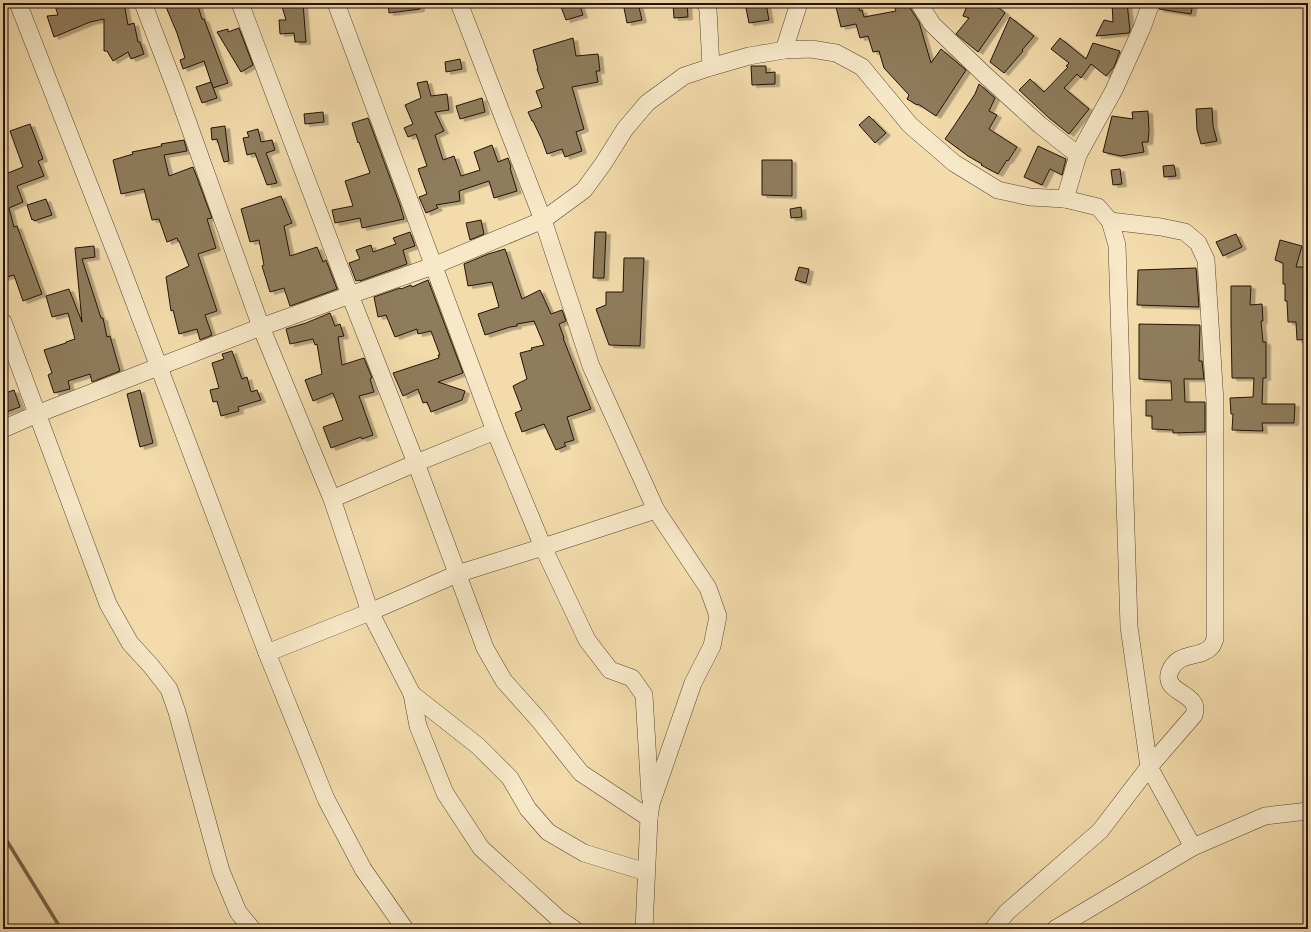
<svg xmlns="http://www.w3.org/2000/svg" width="1311" height="932" font-family="'IM FELL Great Primer',serif">
	<style>
		.lines { fill: none; stroke-linecap: round; stroke-linejoin: round }
		.stream { stroke: #756247; stroke-width: 3.5 }
		.building { fill: #8f7b5c; stroke: #231306; filter: url(#shadow) }
		.minor-casing { stroke: #57452f; stroke-width: 18 }
		.minor { stroke: #f7e8c8; stroke-width: 17 }
	</style>
	<defs>
		<filter id="shadow"><feDropShadow dx="4.5" dy="2.5" stdDeviation="0" flood-color="#0004"/></filter>
	</defs>
	<rect width="100%" height="100%" fill="#f3dbab"/>
	<filter id="stains"><feTurbulence type="fractalNoise" baseFrequency=".005" numOctaves="4"/><feColorMatrix values="0 0 0 0 .2 0 0 0 0 .09 0 0 0 0 .02 0 0 0 .5 -.17"/></filter>
	<radialGradient id="worn" r=".72"><stop offset=".6" stop-color="#630" stop-opacity="0"/><stop offset="1" stop-color="#630" stop-opacity=".3"/></radialGradient>
	<g class="lines">
		<path class="stream" d="M 3,838 L 7,841 L 61,929"/>
	</g>
	<g class="building">
		<path d="M 54,3 L 86,3 L 87,6 L 102,3 L 124,3 L 128,25 L 134,23 L 138,42 L 140,42 L 144,54 L 131,59 L 128,52 L 113,61 L 107,51 L 104,51 L 104,19 L 90,22 L 54,37 L 47,16 L 58,15 Z"/>
		<path d="M 174,3 L 197,3 L 202,19 L 204,19 L 228,83 L 213,88 L 204,61 L 183,69 L 180,60 L 185,58 L 177,33 L 166,7 Z"/>
		<path d="M 281,3 L 303,3 L 306,42 L 295,42 L 294,33 L 280,34 L 279,20 L 286,20 Z"/>
		<path d="M 388,3 L 420,3 L 420,9 L 389,13 Z"/>
		<path d="M 573,3 L 579,3 L 583,15 L 566,20 L 561,7 Z"/>
		<path d="M 623,3 L 638,3 L 642,20 L 627,23 Z"/>
		<path d="M 673,3 L 687,3 L 688,17 L 674,18 Z"/>
		<path d="M 835,3 L 857,3 L 860,11 L 862,10 L 864,17 L 896,11 L 893,3 L 909,3 L 910,8 L 919,22 L 931,63 L 941,49 L 966,70 L 936,116 L 918,104 L 917,105 L 907,99 L 909,95 L 884,68 L 879,51 L 873,52 L 868,36 L 860,38 L 856,24 L 841,27 Z"/>
		<path d="M 968,3 L 993,3 L 1005,13 L 978,52 L 956,34 L 969,18 L 963,16 Z"/>
		<path d="M 1112,3 L 1127,3 L 1130,30 L 1129,33 L 1096,36 L 1104,20 L 1113,22 Z"/>
		<path d="M 1161,3 L 1193,3 L 1191,14 L 1159,9 Z"/>
		<path d="M 766,4 L 769,20 L 749,23 L 746,8 Z"/>
		<path d="M 1010,17 L 1034,36 L 1022,50 L 1023,51 L 1004,73 L 990,62 Z"/>
		<path d="M 239,28 L 253,65 L 241,72 L 217,32 L 228,29 L 228,32 Z"/>
		<path d="M 573,38 L 576,56 L 598,54 L 600,71 L 596,71 L 598,82 L 572,87 L 584,129 L 576,132 L 582,151 L 565,157 L 562,149 L 547,154 L 542,140 L 533,121 L 532,121 L 528,112 L 542,107 L 536,91 L 544,88 L 537,69 L 538,69 L 533,50 Z"/>
		<path d="M 1060,38 L 1086,59 L 1093,43 L 1120,51 L 1114,67 L 1106,76 L 1091,64 L 1081,78 L 1077,74 L 1064,88 L 1089,109 L 1069,134 L 1049,118 L 1019,90 L 1030,79 L 1044,92 L 1068,67 L 1066,66 L 1069,63 L 1051,49 Z"/>
		<path d="M 460,59 L 462,69 L 446,72 L 445,62 Z"/>
		<path d="M 751,66 L 766,66 L 766,73 L 775,72 L 775,84 L 752,85 Z"/>
		<path d="M 427,81 L 431,96 L 447,94 L 449,110 L 435,112 L 444,131 L 435,135 L 443,160 L 454,156 L 461,176 L 480,170 L 474,152 L 492,145 L 498,162 L 508,158 L 511,167 L 510,168 L 517,191 L 494,198 L 489,181 L 459,191 L 460,201 L 436,205 L 438,208 L 426,213 L 419,197 L 427,194 L 418,169 L 427,166 L 416,134 L 408,137 L 404,128 L 413,124 L 405,105 L 421,98 L 417,83 Z"/>
		<path d="M 211,82 L 217,98 L 202,103 L 196,87 Z"/>
		<path d="M 979,84 L 995,98 L 989,111 L 997,115 L 989,129 L 1017,147 L 1008,161 L 1007,160 L 998,174 L 981,165 L 982,164 L 968,156 L 945,139 L 954,126 L 975,94 Z"/>
		<path d="M 482,98 L 485,112 L 460,119 L 456,106 Z"/>
		<path d="M 1212,108 L 1213,126 L 1217,141 L 1201,144 L 1197,130 L 1196,109 Z"/>
		<path d="M 1148,111 L 1149,131 L 1148,142 L 1142,142 L 1144,152 L 1121,156 L 1103,152 L 1112,116 L 1133,119 L 1132,112 Z"/>
		<path d="M 323,112 L 324,122 L 305,124 L 304,114 Z"/>
		<path d="M 869,116 L 886,133 L 875,143 L 859,125 Z"/>
		<path d="M 368,118 L 400,205 L 404,219 L 362,228 L 360,218 L 335,223 L 332,210 L 353,206 L 345,181 L 370,173 L 359,142 L 358,143 L 352,123 Z"/>
		<path d="M 30,124 L 43,159 L 38,161 L 44,176 L 17,186 L 23,202 L 9,208 L 14,227 L 17,226 L 42,294 L 23,301 L 14,275 L 3,278 L 3,256 L 8,254 L 3,240 L 3,175 L 23,167 L 10,131 Z"/>
		<path d="M 225,126 L 229,161 L 224,162 L 217,139 L 212,140 L 211,128 Z"/>
		<path d="M 258,129 L 261,142 L 272,140 L 275,150 L 266,153 L 277,183 L 267,185 L 255,153 L 247,155 L 243,138 L 249,137 L 247,132 Z"/>
		<path d="M 184,140 L 187,151 L 164,155 L 169,176 L 193,167 L 212,218 L 207,219 L 216,248 L 198,254 L 217,311 L 205,315 L 212,335 L 200,340 L 197,329 L 179,334 L 173,310 L 171,311 L 166,277 L 189,266 L 179,241 L 178,241 L 177,238 L 167,242 L 159,219 L 152,220 L 144,189 L 121,194 L 113,160 L 133,154 L 132,152 L 162,146 L 161,144 Z"/>
		<path d="M 1038,146 L 1066,159 L 1062,175 L 1050,169 L 1042,185 L 1024,177 Z"/>
		<path d="M 762,160 L 792,160 L 792,196 L 762,195 Z"/>
		<path d="M 1174,165 L 1176,176 L 1164,177 L 1163,166 Z"/>
		<path d="M 1120,169 L 1122,184 L 1113,185 L 1111,170 Z"/>
		<path d="M 281,196 L 292,223 L 284,226 L 290,256 L 317,247 L 323,262 L 326,260 L 337,289 L 290,306 L 284,288 L 270,292 L 262,266 L 264,265 L 259,240 L 250,242 L 241,209 Z"/>
		<path d="M 46,199 L 52,215 L 34,221 L 33,219 L 32,220 L 27,205 Z"/>
		<path d="M 801,207 L 802,217 L 791,218 L 790,209 Z"/>
		<path d="M 481,220 L 484,234 L 470,240 L 466,223 Z"/>
		<path d="M 410,232 L 415,246 L 403,250 L 407,264 L 360,281 L 360,280 L 356,281 L 349,263 L 360,259 L 356,250 L 371,245 L 373,252 L 396,244 L 393,238 Z"/>
		<path d="M 595,232 L 606,232 L 604,278 L 593,278 Z"/>
		<path d="M 1236,234 L 1242,247 L 1223,256 L 1216,242 Z"/>
		<path d="M 1280,240 L 1302,246 L 1296,267 L 1304,267 L 1304,286 L 1308,286 L 1308,339 L 1297,340 L 1296,322 L 1288,322 L 1287,301 L 1285,301 L 1285,284 L 1283,284 L 1283,263 L 1275,260 Z"/>
		<path d="M 94,246 L 95,257 L 82,259 L 101,318 L 103,318 L 107,337 L 110,336 L 120,371 L 92,382 L 90,374 L 68,381 L 70,389 L 54,393 L 48,375 L 52,373 L 44,350 L 66,343 L 66,342 L 75,339 L 68,313 L 52,317 L 46,296 L 69,289 L 82,322 L 75,248 Z"/>
		<path d="M 505,249 L 522,299 L 540,290 L 551,314 L 562,310 L 566,321 L 559,324 L 564,338 L 563,338 L 591,409 L 567,417 L 574,440 L 564,443 L 566,446 L 556,450 L 544,424 L 522,432 L 515,413 L 522,410 L 513,386 L 527,379 L 520,353 L 532,350 L 531,348 L 544,345 L 534,321 L 517,324 L 517,326 L 510,327 L 485,335 L 478,314 L 499,307 L 492,282 L 468,286 L 464,264 L 488,254 Z"/>
		<path d="M 624,258 L 644,258 L 640,346 L 609,345 L 596,309 L 606,305 L 606,292 L 623,292 Z"/>
		<path d="M 799,267 L 809,269 L 806,283 L 795,280 Z"/>
		<path d="M 1196,268 L 1199,307 L 1137,305 L 1138,270 Z"/>
		<path d="M 428,280 L 463,373 L 438,382 L 465,391 L 462,400 L 431,412 L 427,402 L 423,403 L 418,389 L 403,396 L 393,373 L 439,358 L 438,355 L 440,355 L 431,331 L 418,334 L 417,329 L 395,337 L 386,315 L 378,317 L 374,297 L 400,288 L 401,289 L 411,285 L 412,287 Z"/>
		<path d="M 1231,286 L 1251,286 L 1250,305 L 1262,304 L 1263,321 L 1261,321 L 1263,342 L 1266,342 L 1266,378 L 1263,378 L 1262,404 L 1295,404 L 1294,423 L 1262,423 L 1263,431 L 1232,430 L 1233,414 L 1231,414 L 1230,398 L 1253,397 L 1254,378 L 1232,378 L 1231,324 Z"/>
		<path d="M 330,313 L 335,326 L 340,324 L 344,336 L 338,337 L 342,365 L 364,358 L 372,378 L 370,379 L 374,392 L 359,396 L 373,435 L 362,439 L 361,437 L 331,448 L 323,427 L 343,420 L 333,393 L 313,401 L 305,380 L 322,374 L 317,344 L 315,345 L 313,339 L 290,344 L 286,329 L 306,323 Z"/>
		<path d="M 1139,324 L 1200,325 L 1199,361 L 1202,361 L 1204,379 L 1184,379 L 1185,402 L 1205,402 L 1205,432 L 1173,433 L 1173,430 L 1152,429 L 1152,416 L 1146,416 L 1146,400 L 1172,400 L 1171,381 L 1139,379 Z"/>
		<path d="M 232,351 L 242,379 L 247,377 L 251,392 L 257,390 L 261,400 L 238,407 L 239,411 L 221,416 L 217,401 L 213,402 L 210,390 L 219,388 L 212,363 L 224,359 L 222,354 Z"/>
		<path d="M 14,390 L 20,407 L 3,413 L 3,394 Z"/>
		<path d="M 140,390 L 153,443 L 140,447 L 127,394 Z"/>
	</g>
	<g class="lines">
		<g class="minor-casing">
			<g id="minor">
				<path d="M 18,3 L 120,264 L 267,653 L 326,799 L 363,869 L 405,929"/>
				<path d="M 143,3 L 177,92 L 261,327 L 332,499 L 370,612 L 412,694 L 418,726 L 445,793 L 481,848 L 559,919 L 574,929"/>
				<path d="M 240,3 L 350,295 L 416,463 L 485,648 L 504,681 L 538,719 L 581,773 L 649,818"/>
				<path d="M 336,3 L 495,431 L 543,547 L 587,640 L 610,670 L 632,678 L 644,695 L 650,796"/>
				<path d="M 459,3 L 543,220 L 591,366 L 656,510 L 708,588 L 718,616 L 712,646 L 693,683 L 651,804 L 649,818 L 644,929"/>
				<path d="M 705,3 L 708,9 L 711,67"/>
				<path d="M 919,3 L 932,24 L 985,75 L 1040,125 L 1078,155"/>
				<path d="M 784,50 L 799,3"/>
				<path d="M 1065,199 L 1078,155 L 1114,90 L 1142,28 L 1151,3"/>
				<path d="M 3,322 L 108,604 L 130,643 L 151,666 L 169,689 L 177,712 L 221,871 L 238,912 L 252,929"/>
				<path d="M 3,429 L 37,414 L 261,327 L 350,295 L 433,266 L 543,220 L 584,190 L 603,164 L 625,129 L 647,103 L 684,76 L 711,67 L 749,56 L 784,50 L 811,49 L 836,53 L 862,67 L 910,125 L 954,163 L 998,190 L 1030,197 L 1065,199 L 1098,207 L 1110,221 L 1117,245 L 1129,627 L 1149,767 L 1193,847"/>
				<path d="M 332,499 L 416,463 L 495,431"/>
				<path d="M 267,653 L 370,612 L 457,574 L 543,547 L 656,510"/>
				<path d="M 412,694 L 478,746 L 510,778 L 528,809 L 548,832 L 584,853 L 646,872"/>
				<path d="M 993,929 L 1007,912 L 1100,831 L 1149,767 L 1194,715 C 1202,692 1161,694 1170,671 C 1178,651 1200,659 1211,647 C 1213,645 1214,641 1215,639 L 1215,402 L 1206,260 L 1198,243 L 1185,232 L 1161,227 L 1110,221"/>
				<path d="M 1055,929 L 1193,847 L 1265,816 L 1308,811"/>
			</g>
		</g>
		<use href="#minor" class="minor"/>
	</g>
	<rect width="1311" height="932" fill="none" stroke="#f3dbab" stroke-width="16"/>
	<rect x="4" y="4" width="1303" height="924" fill="none" stroke="#231306" stroke-width="2"/>
	<rect x="8" y="8" width="1295" height="916" fill="none" stroke="#231306"/>
	<rect width="100%" height="100%" filter="url(#stains)"/>
	<rect width="100%" height="100%" fill="url(#worn)"/>
</svg>
